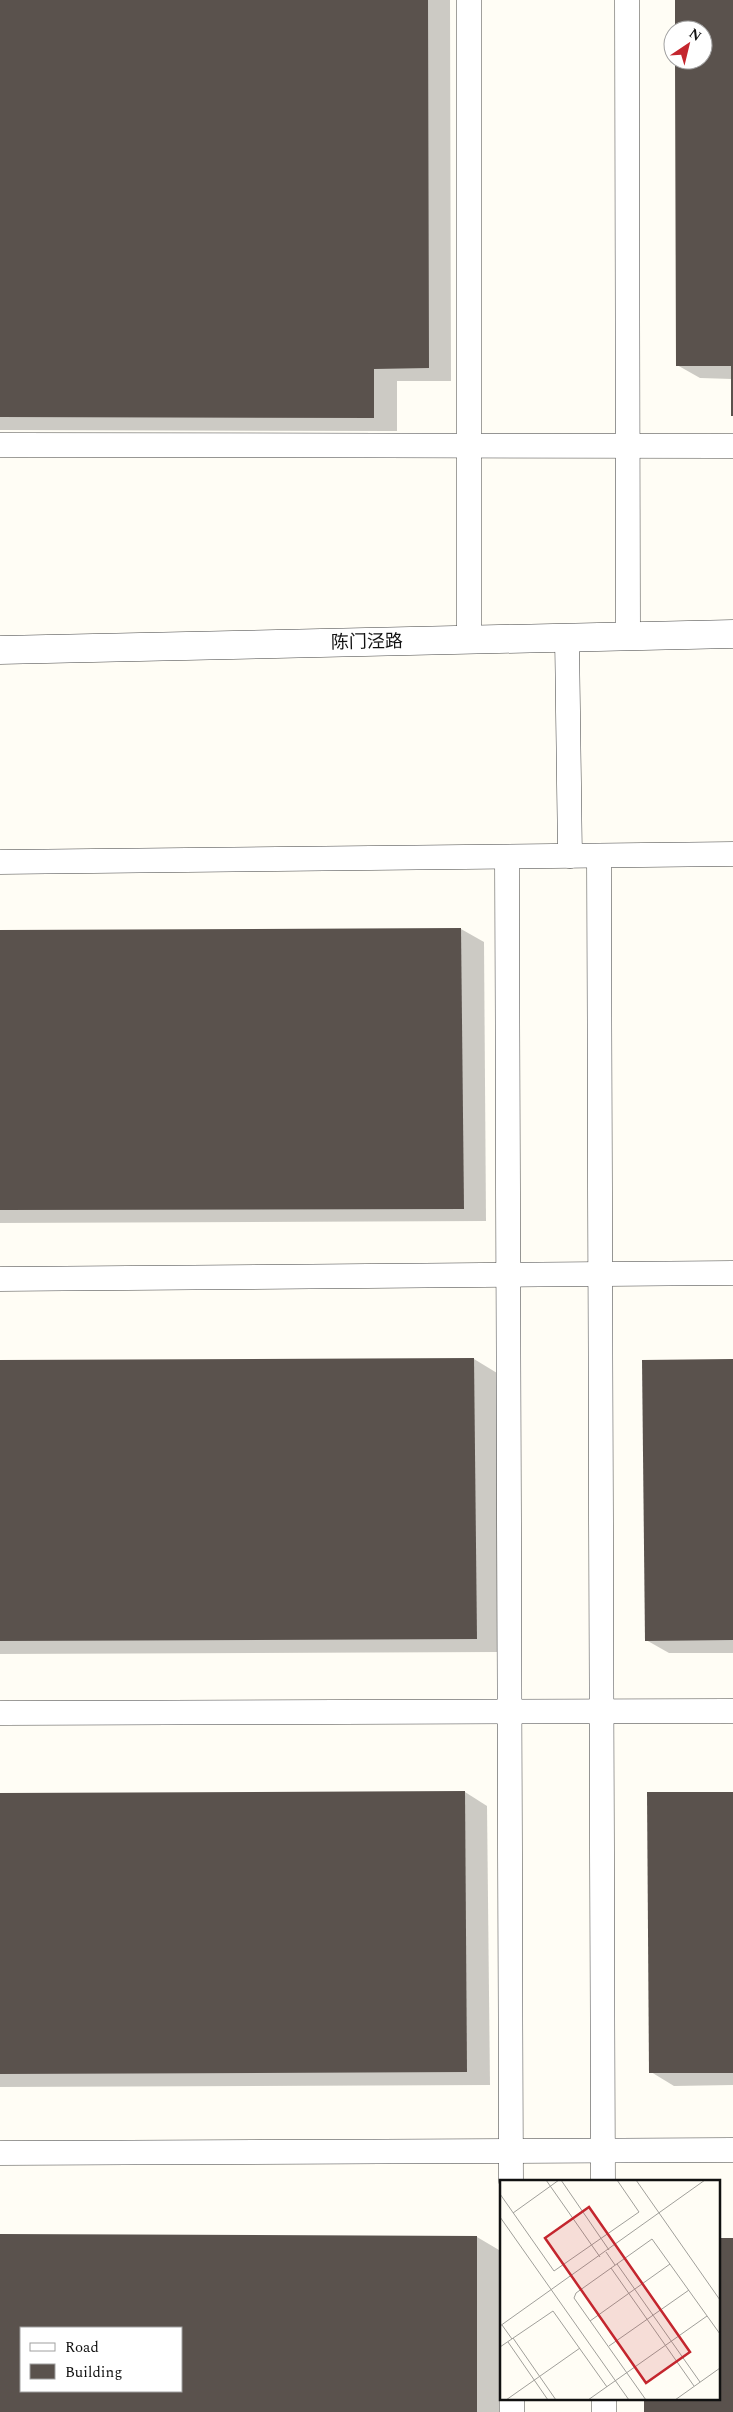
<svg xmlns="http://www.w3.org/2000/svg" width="733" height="2412" font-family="Spectral,'Noto Sans SC',serif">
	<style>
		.shadow { fill: #0003; fill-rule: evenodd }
		.building { fill: #5a524d; fill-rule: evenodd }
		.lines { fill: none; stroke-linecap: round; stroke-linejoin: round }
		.service-casing { stroke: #444; stroke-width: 25 }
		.tertiary-casing { stroke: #444; stroke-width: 29 }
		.service { stroke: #fff; stroke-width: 24 }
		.tertiary { stroke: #fff; stroke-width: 28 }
		.labels { text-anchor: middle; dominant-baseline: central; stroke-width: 5; stroke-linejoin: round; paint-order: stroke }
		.street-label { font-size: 18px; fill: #111; stroke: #fff }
		.inset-road { fill: none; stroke: #a09f9a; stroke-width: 1 }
		.view { fill: #c4262e; fill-opacity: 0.15; stroke: #c4262e; stroke-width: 2.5 }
		.inset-edge { fill: none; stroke: #111; stroke-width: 2.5 }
	</style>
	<rect width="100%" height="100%" fill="#fffdf5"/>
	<g class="shadow">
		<path d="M 0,0 L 450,0 L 451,381 L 397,381 L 397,431 L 0,430 Z"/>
		<path d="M 676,0 L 733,0 L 733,416 L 732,379 L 700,378 L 677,365 L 676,60 L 703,60 L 703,30 L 676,30 Z"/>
		<path d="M 461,929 L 484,942 L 486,1221 L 0,1223 L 0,931 Z"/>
		<path d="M 474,1359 L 497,1373 L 499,1652 L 0,1654 L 0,1361 Z"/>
		<path d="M 733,1361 L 733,1653 L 669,1653 L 646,1640 Z"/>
		<path d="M 465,1792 L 487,1806 L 490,2085 L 0,2087 L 0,1795 Z"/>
		<path d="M 733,1793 L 733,2085 L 674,2086 L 651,2072 Z"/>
		<path d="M 0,2235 L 477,2237 L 499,2250 L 499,2412 L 0,2412 ZM 21,2328 L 181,2328 L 181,2391 L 21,2391 Z"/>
	</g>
	<g class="building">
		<path d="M 0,0 L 428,0 L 429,368 L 374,369 L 374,418 L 0,417 Z"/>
		<path d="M 675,0 L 733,0 L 733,416 L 731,416 L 731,366 L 676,366 L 675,60 L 703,60 L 703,30 L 675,30 Z"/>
		<path d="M 461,928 L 464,1209 L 0,1210 L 0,930 Z"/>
		<path d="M 474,1358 L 477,1639 L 0,1641 L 0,1360 Z"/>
		<path d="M 733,1359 L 733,1640 L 645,1641 L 642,1360 Z"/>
		<path d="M 465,1791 L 467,2072 L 0,2074 L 0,1793 Z"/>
		<path d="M 647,1792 L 733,1792 L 733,2073 L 649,2073 Z"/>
		<path d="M 0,2234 L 477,2236 L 477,2412 L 0,2412 ZM 21,2328 L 181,2328 L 181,2391 L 21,2391 Z"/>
		<path d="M 719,2238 L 733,2238 L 733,2412 L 644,2412 L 644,2398 L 719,2398 Z"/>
	</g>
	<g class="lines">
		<g class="service-casing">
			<g id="service">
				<path d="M 469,0 L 469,640"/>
				<path d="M 627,0 L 628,637"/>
				<path d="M 0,445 L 733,446"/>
				<path d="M 567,638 L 570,856"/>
				<path d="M 599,856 L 603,2181"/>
				<path d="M 507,857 L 511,2181"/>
				<path d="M 0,862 L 733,854"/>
				<path d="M 0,1279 L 733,1273"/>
				<path d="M 0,1713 L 733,1711"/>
				<path d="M 0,2153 L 733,2150"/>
				<path d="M 512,2398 L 512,2412"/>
				<path d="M 604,2398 L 604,2412"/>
			</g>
		</g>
		<g class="tertiary-casing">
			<path id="tertiary" d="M 0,650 L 733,634"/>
		</g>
		<use href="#service" class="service"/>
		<use href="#tertiary" class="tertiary"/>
	</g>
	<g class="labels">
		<g class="street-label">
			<text transform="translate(367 642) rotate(-1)">陈门泾路</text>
		</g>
	</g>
	<g transform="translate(500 2180)">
		<rect width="220" height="220" fill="#fffdf5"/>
		<path class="inset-road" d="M 46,0 L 100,77M 61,0 L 109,70M 136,0 L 220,120M 0,14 L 54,91 L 139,32 L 117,0M 13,33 L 59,0M 0,37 L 129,220M 106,72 L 115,85M 117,84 L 200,202M 111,88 L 194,206M 90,141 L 170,84M 2,145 L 12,159M 0,146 L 205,0M 13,158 L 56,220M 8,162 L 48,220M 109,166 L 189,110M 0,167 L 53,131 L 107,207M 6,220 L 80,168M 88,220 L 207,136M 146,220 L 74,118 L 76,113 L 152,59 L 220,154M 175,220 L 220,188"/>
		<path class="view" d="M 89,27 L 190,172 L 146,203 L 45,58 Z"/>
		<rect width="220" height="220" class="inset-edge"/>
	</g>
	<rect x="20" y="2327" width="162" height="65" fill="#ffffff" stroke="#a0a0a0"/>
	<rect x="30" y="2343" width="25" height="8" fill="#ffffff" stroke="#a0a0a0"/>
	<text x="65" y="2352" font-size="15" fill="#111111">Road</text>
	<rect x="30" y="2364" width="25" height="15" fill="#5a524d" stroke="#a0a0a0"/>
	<text x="65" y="2377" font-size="15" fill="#111111">Building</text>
	<g transform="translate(688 45) rotate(35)"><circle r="24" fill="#ffffff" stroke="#a0a0a0"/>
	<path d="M0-4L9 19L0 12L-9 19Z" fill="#c4262e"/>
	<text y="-8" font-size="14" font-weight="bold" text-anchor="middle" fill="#111111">N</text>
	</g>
</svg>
